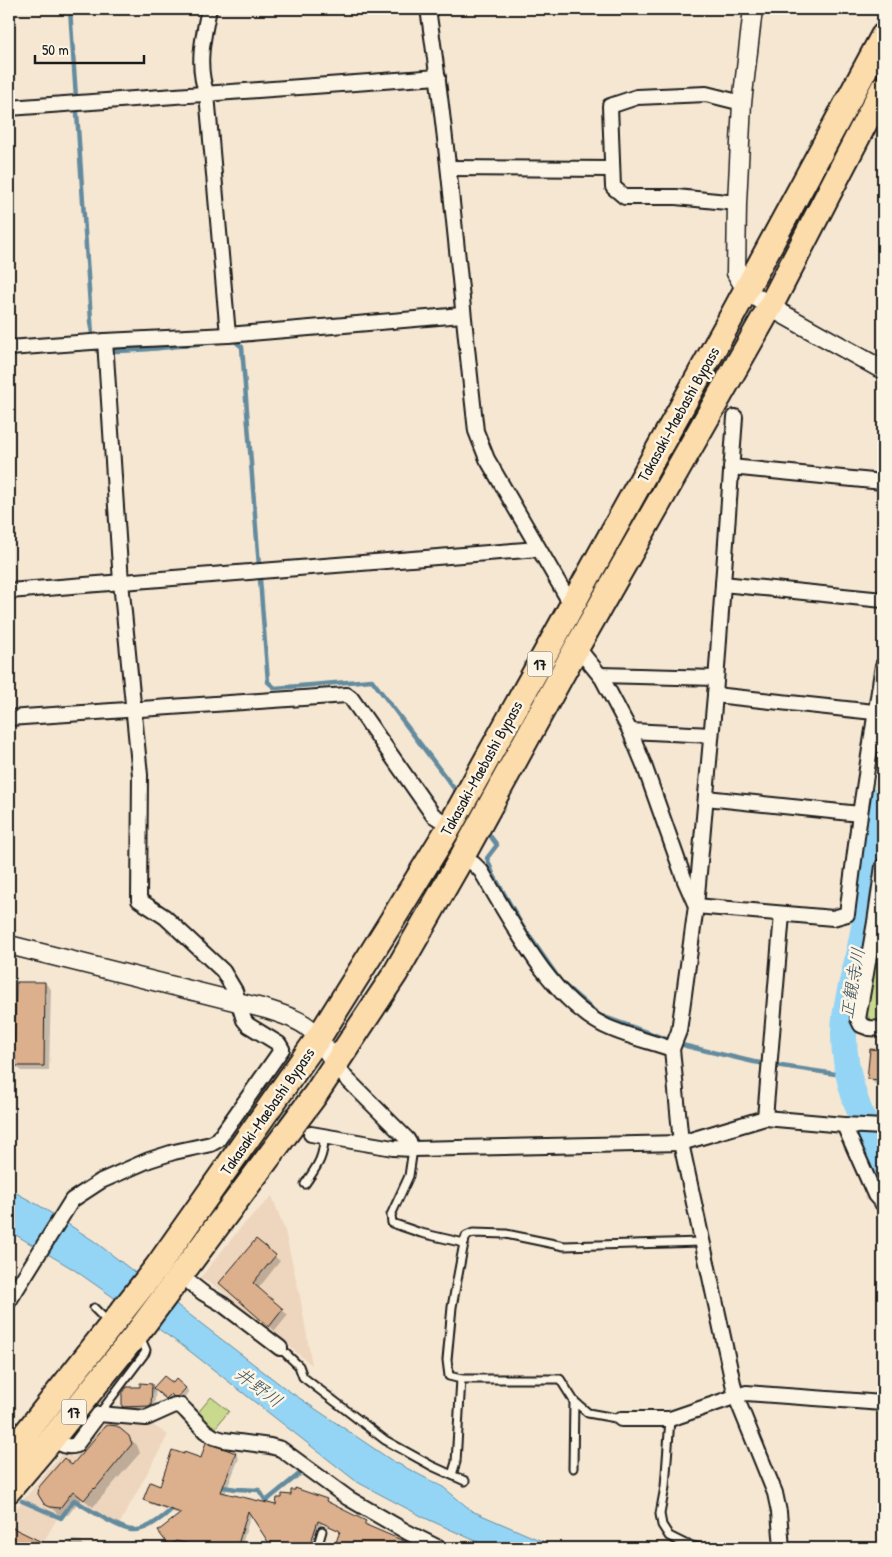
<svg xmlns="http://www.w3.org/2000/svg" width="892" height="1557" font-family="'Patrick Hand','Klee One',sans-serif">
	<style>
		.built { fill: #eed6be }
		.green { fill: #c9d98d; stroke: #727a54 }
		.water { fill: #94d5f5; stroke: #648b9e }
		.shadow { fill: #0003 }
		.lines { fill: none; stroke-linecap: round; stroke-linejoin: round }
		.stream { stroke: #648b9e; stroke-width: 4.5 }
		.river { stroke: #94d5f5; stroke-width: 26 }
		.building { fill: #dcb08d; stroke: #1c1c1c }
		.minor-tunnel { stroke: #cabeae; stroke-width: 14; stroke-dasharray: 14 7; stroke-linecap: butt }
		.service-casing { stroke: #1c1c1c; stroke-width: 11 }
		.minor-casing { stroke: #1c1c1c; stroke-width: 18 }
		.tertiary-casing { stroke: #1c1c1c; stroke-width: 21 }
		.trunk-casing { stroke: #1c1c1c; stroke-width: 28 }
		.service { stroke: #fcf5e5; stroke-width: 7 }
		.minor { stroke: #fcf5e5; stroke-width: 14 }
		.tertiary { stroke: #fcf5e5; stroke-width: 18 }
		.trunk { stroke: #fddcac; stroke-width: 24 }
		.labels { text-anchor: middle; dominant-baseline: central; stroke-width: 5; stroke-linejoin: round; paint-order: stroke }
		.shield { fill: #fcf5e5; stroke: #5f5d58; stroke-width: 1 }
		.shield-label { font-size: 15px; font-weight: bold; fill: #1c1c1c }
		.street-label { font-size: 16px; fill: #1c1c1c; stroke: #fcf5e5 }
		.water-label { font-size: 18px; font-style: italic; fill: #40545d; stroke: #fcf5e5 }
	</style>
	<rect width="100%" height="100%" fill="#f6e7d3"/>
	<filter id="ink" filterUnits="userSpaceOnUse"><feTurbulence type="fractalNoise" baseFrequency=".02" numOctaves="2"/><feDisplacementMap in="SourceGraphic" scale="10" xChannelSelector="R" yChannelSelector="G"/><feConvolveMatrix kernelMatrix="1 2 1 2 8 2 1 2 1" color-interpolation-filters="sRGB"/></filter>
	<g filter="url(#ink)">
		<g class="built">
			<path d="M 272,1196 L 285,1231 L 300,1296 L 312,1365 L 215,1286 L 200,1278 L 241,1227 Z"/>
			<path d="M 113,1418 L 149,1422 L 168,1435 L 119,1525 L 74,1500 L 61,1518 L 58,1517 L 40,1548 L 9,1548 L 9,1517 L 64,1451 L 73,1457 L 105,1422 Z"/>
		</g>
		<g class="green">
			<path d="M 883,931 L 883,1023 L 873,1022 L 866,1014 L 879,935 Z"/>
			<path d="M 211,1397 L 229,1411 L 212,1432 L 196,1415 Z"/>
		</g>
		<path class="water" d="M 9,1189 L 40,1206 L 94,1241 L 286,1389 L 391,1460 L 443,1487 L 472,1511 L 558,1548 L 491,1548 L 425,1518 L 357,1482 L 187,1349 L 73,1269 L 9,1231 Z"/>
		<g class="shadow">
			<path d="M 45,983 L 51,989 L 49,1071 L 21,1071 L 15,1065 Z"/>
			<path d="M 871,1050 L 883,1051 L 883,1085 L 875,1084 L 869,1078 Z"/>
			<path d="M 256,1240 L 280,1261 L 258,1289 L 288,1315 L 275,1331 L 225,1288 Z"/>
			<path d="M 152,1385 L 155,1388 L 173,1385 L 186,1388 L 189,1392 L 182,1400 L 179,1400 L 176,1397 L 171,1402 L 156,1388 L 154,1410 L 127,1410 L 123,1406 L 141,1388 Z"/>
			<path d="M 128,1437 L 137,1445 L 140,1453 L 93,1507 L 82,1498 L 68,1515 L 59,1515 L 42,1499 L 72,1466 Z"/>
			<path d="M 207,1444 L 236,1454 L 239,1458 L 225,1494 L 278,1507 L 292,1497 L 296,1489 L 326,1500 L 330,1504 L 365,1522 L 369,1525 L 368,1527 L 409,1546 L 408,1548 L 335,1548 L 341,1532 L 322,1523 L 313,1548 L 269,1548 L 270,1544 L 251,1514 L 241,1548 L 197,1548 L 179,1544 L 173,1548 L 170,1545 L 181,1515 L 148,1503 L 145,1499 L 201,1459 Z"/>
			<path d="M 12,1529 L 44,1546 L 43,1548 L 16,1548 L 9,1544 L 9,1535 Z"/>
			<path d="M 70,1540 L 82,1541 L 84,1548 L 70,1548 Z"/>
		</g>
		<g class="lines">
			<g class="stream">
				<path d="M 70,9 L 92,335 L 97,351 C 137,352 176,346 216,342"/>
				<path d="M 231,341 L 235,341 L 242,347 L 268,682 L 275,688 L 372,680 L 459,795"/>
				<path d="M 485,829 L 497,845 L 487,858 L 493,874 L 523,927 L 562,983 L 599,1015 L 686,1046 L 754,1062 L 849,1076"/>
				<path d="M 217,1486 L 236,1489 L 259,1490 L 266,1501 L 303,1471"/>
				<path d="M 22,1501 L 61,1518 L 74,1500 C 85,1507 121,1530 132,1530 C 141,1531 150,1526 157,1521 C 163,1517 170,1512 174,1506"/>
			</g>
			<path class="river" d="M 883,798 C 875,849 870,901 859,952 C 854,978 844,1006 844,1033 C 843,1078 863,1124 883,1163"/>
		</g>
		<g class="building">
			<path d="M 16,982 L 45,982 L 44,1066 L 14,1066 Z"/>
			<path d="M 870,1049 L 883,1050 L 883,1080 L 867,1079 Z"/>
			<path d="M 256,1239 L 276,1255 L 253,1283 L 283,1309 L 269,1327 L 219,1283 Z"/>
			<path d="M 164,1376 L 173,1383 L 176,1379 L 186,1388 L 178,1397 L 174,1397 L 171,1394 L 166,1399 L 153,1388 Z"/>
			<path d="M 140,1383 L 152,1384 L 151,1406 L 122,1407 L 122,1394 L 127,1387 L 140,1387 Z"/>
			<path d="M 109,1425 L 117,1426 L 129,1436 L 132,1444 L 95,1489 L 94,1488 L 84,1500 L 73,1491 L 60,1508 L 50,1507 L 44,1504 L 38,1494 L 39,1487 L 64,1458 L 72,1465 L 105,1426 Z"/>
			<path d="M 206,1442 L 236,1453 L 221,1492 L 276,1505 L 277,1498 L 282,1498 L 282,1494 L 291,1495 L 291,1490 L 295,1490 L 295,1488 L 327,1499 L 326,1501 L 366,1521 L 364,1524 L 420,1548 L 334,1548 L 340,1531 L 318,1521 L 309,1548 L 272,1548 L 248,1511 L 237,1548 L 206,1548 L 176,1541 L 169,1546 L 158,1531 L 181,1513 L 143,1500 L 150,1482 L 160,1486 L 172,1450 L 184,1454 L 184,1452 L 201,1458 Z"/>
			<path d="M 9,1526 L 54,1548 L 17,1548 L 9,1544 Z"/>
		</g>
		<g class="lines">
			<path class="minor-tunnel" d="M 258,1093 L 311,1134"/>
			<g class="service-casing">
				<g id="service">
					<path d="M 413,1149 L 409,1176 L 391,1215 L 392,1223 L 421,1233 L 464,1243 L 466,1236 L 473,1233 L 506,1234 L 564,1246 L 701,1242"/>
					<path d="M 305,1184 C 317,1166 324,1158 324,1137"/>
					<path d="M 464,1243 L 452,1307 L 447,1360 L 449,1376 L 461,1379 L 560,1379 L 574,1401 L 588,1413 L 621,1419"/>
					<path d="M 94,1308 L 108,1322"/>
					<path d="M 280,1348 L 299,1366 L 303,1377 L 385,1440 L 432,1466 L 465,1481"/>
					<path d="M 99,1414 L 145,1353 L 146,1350 L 140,1337"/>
					<path d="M 670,1419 L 665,1487 L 660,1514 L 662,1525 L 669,1536 L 685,1544 L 701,1548"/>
					<path d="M 573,1468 L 574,1401"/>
					<path d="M 452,1475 L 456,1462 L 461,1379"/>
					<path d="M 317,1548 L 322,1531"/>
				</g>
			</g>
			<g class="minor-casing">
				<g id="minor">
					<path d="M 209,9 C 203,37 196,67 207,94 L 228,335"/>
					<path d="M 428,9 C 449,149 460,290 476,431 L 487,459 L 572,606"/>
					<path d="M 9,108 L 438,77"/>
					<path d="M 449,168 L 612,169"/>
					<path d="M 737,203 L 676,197 L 625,197 L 613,187 L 610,106 L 637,97 L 706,94 L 742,103"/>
					<path d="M 9,348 L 105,341 L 228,335 L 462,315"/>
					<path d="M 735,417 L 715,695 L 696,906 L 679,1031 L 672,1049 L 681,1143 L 736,1397 L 775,1493 L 779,1512 L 782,1548"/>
					<path d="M 731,467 L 883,482"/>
					<path d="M 723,584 L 883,600"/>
					<path d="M 9,591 L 538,549"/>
					<path d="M 577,647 L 602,678 L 630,731 L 644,765 L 685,881 L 696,906 L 833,918 L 847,914 L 860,814 L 883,665"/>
					<path d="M 600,675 L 716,678"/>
					<path d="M 715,695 L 883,713"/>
					<path d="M 9,718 L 347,695 L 351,698 L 433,815 L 450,826"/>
					<path d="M 630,731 L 711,735"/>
					<path d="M 706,798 L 860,814"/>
					<path d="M 462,857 L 474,864 L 481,871 C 512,922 548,996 603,1025 C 622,1035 652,1042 672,1049"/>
					<path d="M 883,866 L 875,922 L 858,1019 L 861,1025 L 869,1028 L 883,1029"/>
					<path d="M 336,1065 L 346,1078 L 407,1139 L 413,1149 L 681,1143 L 765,1118 L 844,1125 L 883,1127"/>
					<path d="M 765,1118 L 782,914"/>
					<path d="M 844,1125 L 875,1195 L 883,1204"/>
					<path d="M 311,1134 L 393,1148 L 413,1149"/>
					<path d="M 180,1275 L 203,1293 L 222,1304 L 280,1348"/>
					<path d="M 9,1301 L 72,1200 L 101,1181 L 149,1160 L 174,1152 L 211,1144 L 218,1140 L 282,1049 L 279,1044 L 248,1025 L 244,1020 L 235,991 L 223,971 L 165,917 L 139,900 L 140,775 L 121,582 L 105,341"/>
					<path d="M 621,1419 L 670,1419 L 746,1393 L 883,1403"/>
					<path d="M 52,1439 C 60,1443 67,1449 76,1445 L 99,1414 L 146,1418 L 175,1405 L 181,1406 L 186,1411 L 205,1431 L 214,1437 L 224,1440 L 270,1446 L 281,1449 L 348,1498 L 407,1532 L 439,1548"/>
				</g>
			</g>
			<g class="tertiary-casing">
				<g id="tertiary">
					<path d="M 753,9 L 742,103 L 737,203 L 736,273 L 746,290 L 770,307 L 883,370"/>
					<path d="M 9,945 L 266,1009 C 310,1023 313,1027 336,1065"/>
				</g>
			</g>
			<g class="trunk-casing">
				<g id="trunk">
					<path d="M 9,1455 L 157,1267 L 319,1037 L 388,927 L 450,826 L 732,316 L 883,36"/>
					<path d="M 9,1490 L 52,1439 L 138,1332 L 315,1095 L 395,974 L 462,857 L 577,647 L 770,307 L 883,88"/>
				</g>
			</g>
			<use href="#service" class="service"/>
			<use href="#minor" class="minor"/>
			<use href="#tertiary" class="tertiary"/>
			<use href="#trunk" class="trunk"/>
		</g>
	</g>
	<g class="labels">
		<g class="shield">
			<rect x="527.5" y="651.5" width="25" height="25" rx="4"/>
			<rect x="61.5" y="1399.5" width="25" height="25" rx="4"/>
		</g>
		<g class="shield-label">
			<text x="540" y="664">17</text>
			<text x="74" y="1412">17</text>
		</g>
		<g class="street-label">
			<text transform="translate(678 414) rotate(-61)">Takasaki-Maebashi Bypass</text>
			<text transform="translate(481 768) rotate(-61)">Takasaki-Maebashi Bypass</text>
			<text transform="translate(267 1111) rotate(-55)">Takasaki-Maebashi Bypass</text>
		</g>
		<g class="water-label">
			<text transform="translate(852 983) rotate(-80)">正観寺川</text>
			<text transform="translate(259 1387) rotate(37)">井野川</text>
		</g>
	</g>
	<rect width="892" height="1557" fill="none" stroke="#fcf5e5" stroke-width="30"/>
	<rect x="15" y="15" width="862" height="1527" fill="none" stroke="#1c1c1c" stroke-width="2" filter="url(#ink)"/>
	<path d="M35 55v8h109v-8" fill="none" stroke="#1c1c1c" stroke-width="2.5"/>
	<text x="42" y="55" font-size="15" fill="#1c1c1c" stroke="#fcf5e5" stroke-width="4" paint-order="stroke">50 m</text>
</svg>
